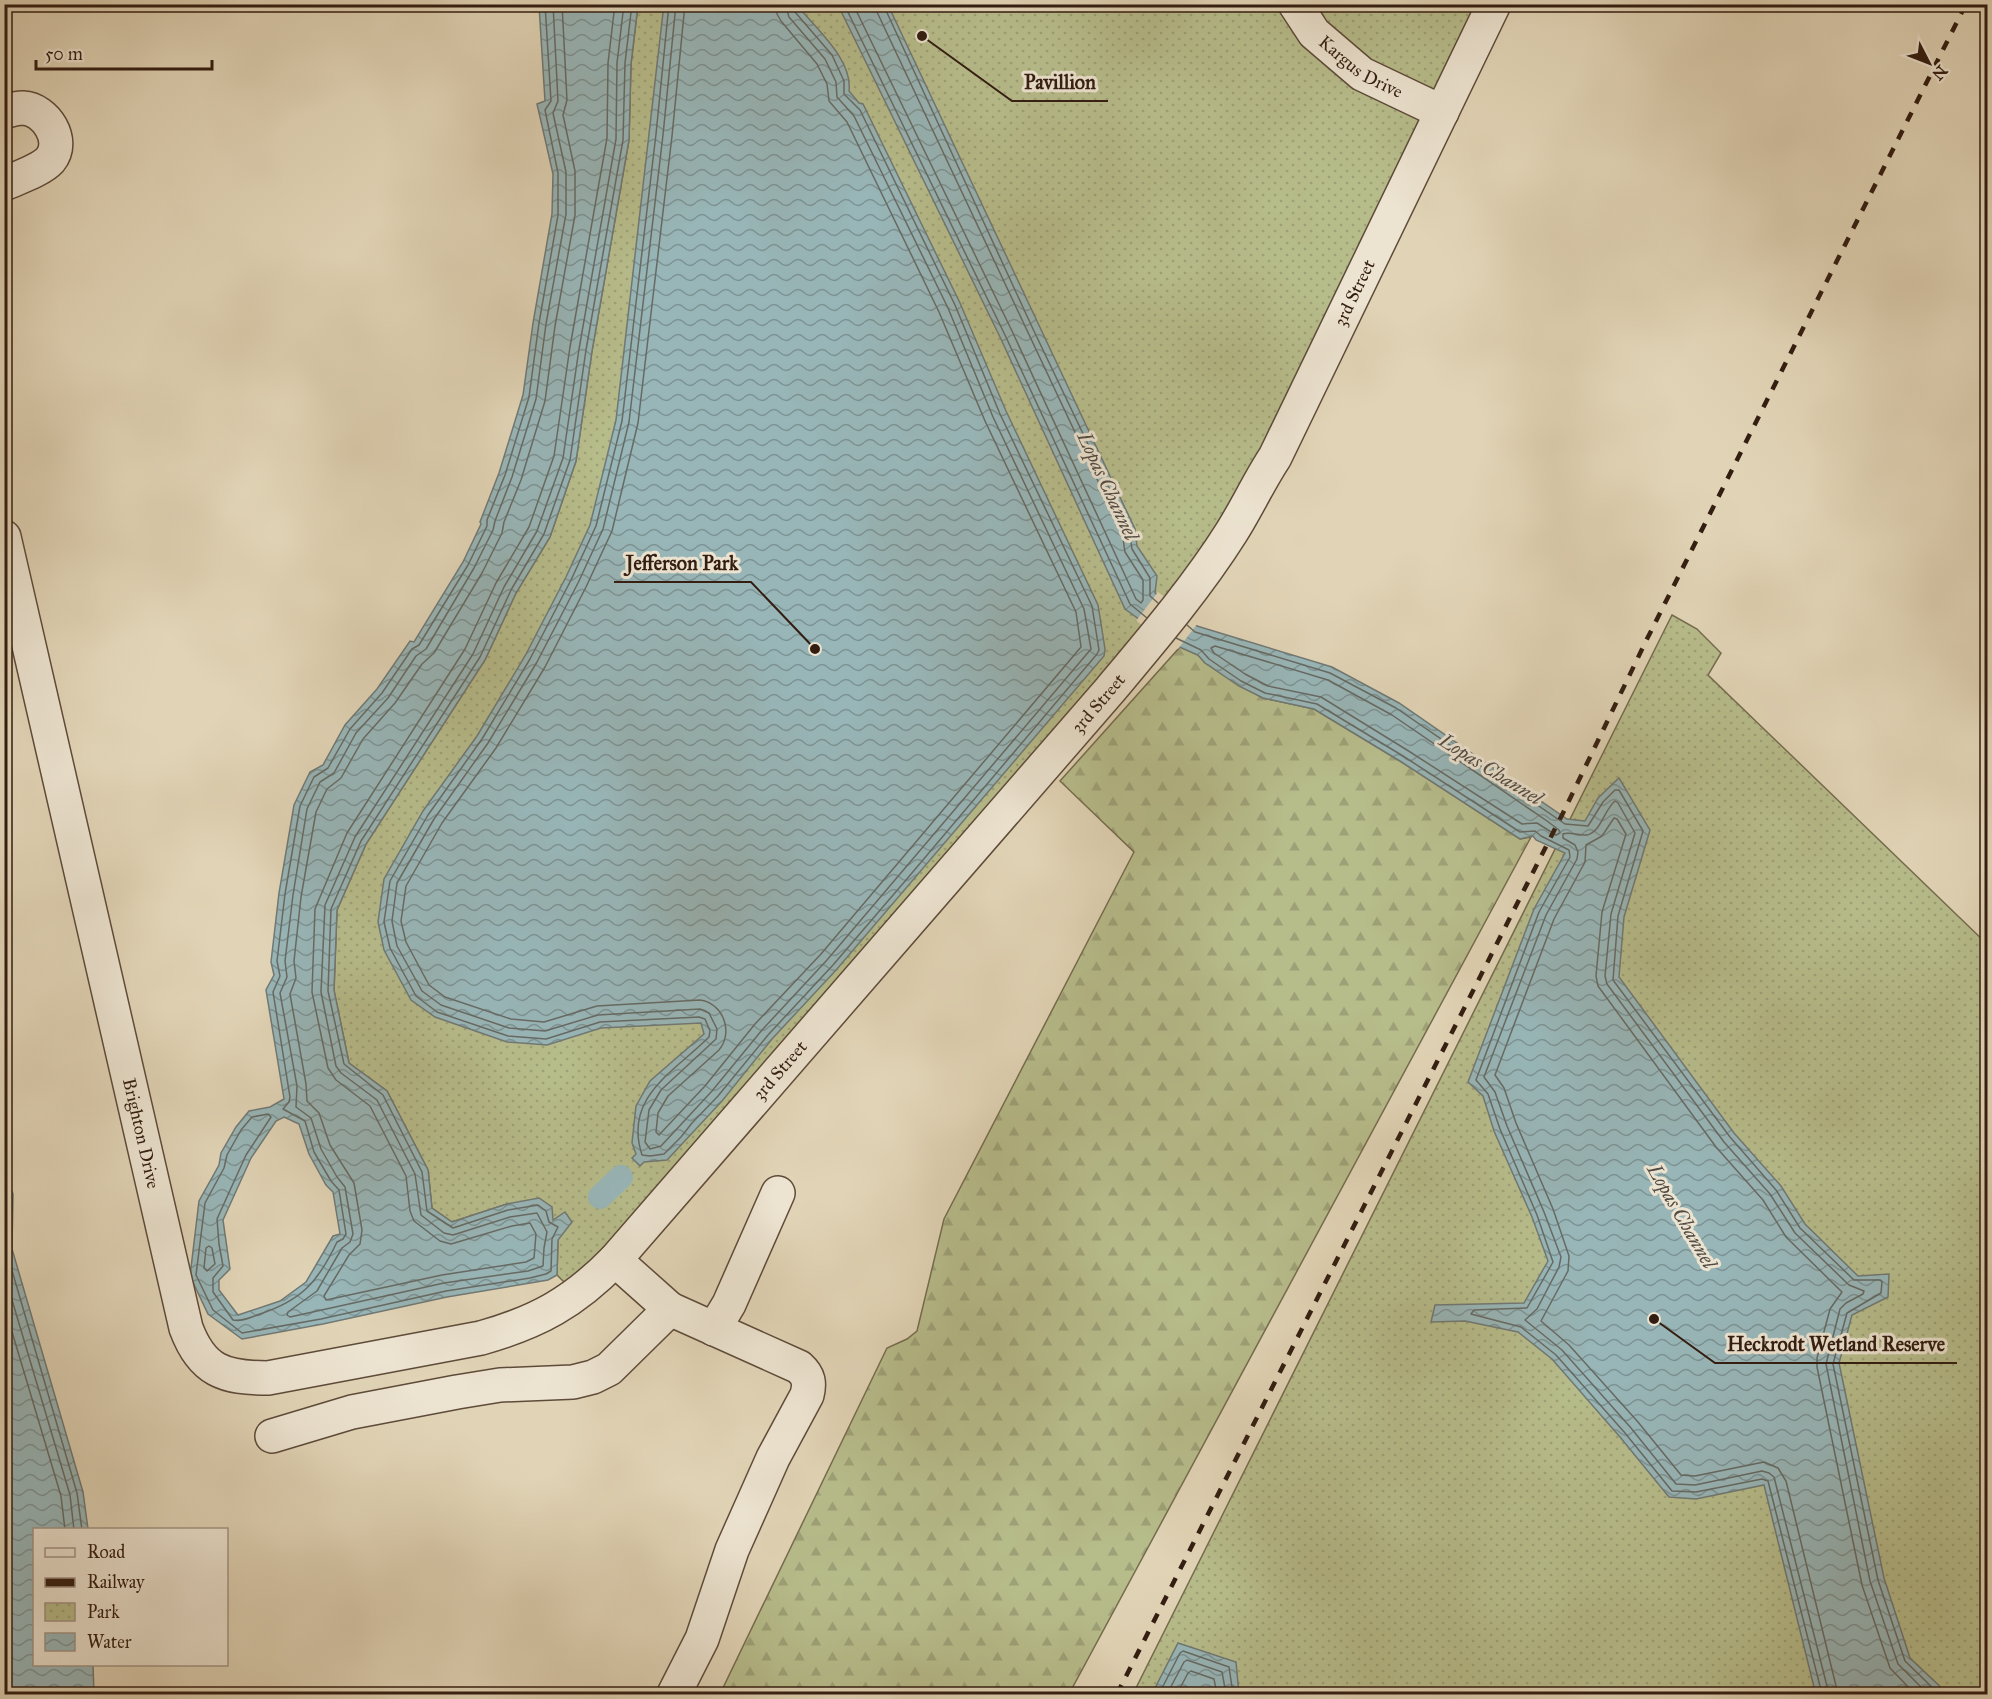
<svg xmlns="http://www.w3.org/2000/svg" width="1992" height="1699" font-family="'IM FELL Great Primer',serif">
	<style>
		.forest { fill: url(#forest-firs); stroke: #756c4e; stroke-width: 1.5 }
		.park { fill: url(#park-dots); stroke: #756c4e; stroke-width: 1.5 }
		.water { fill: url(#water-waves); stroke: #707975; stroke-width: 1.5; fill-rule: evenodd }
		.pier { fill: #e1d4b6 }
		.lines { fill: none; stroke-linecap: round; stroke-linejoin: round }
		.shore { stroke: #666a64; stroke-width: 1.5 }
		.canal { stroke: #98b6b8; stroke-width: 24 }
		.minor-casing { stroke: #5e4b3a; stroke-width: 36 }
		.minor { stroke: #ece3d0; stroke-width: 33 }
		.rail { stroke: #331d11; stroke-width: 4.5; stroke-dasharray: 10 10; stroke-linecap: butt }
		.labels { text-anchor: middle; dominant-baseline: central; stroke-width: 6; stroke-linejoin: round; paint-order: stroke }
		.street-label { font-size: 18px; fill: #331d11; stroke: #ece3d0 }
		.water-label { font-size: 20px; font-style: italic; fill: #514b43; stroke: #ece3d0 }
		.leader { fill: none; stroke: #331d11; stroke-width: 2 }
		.callout-dot { fill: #331d11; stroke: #ece3d0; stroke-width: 2 }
		.callout-label { font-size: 20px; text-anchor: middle; font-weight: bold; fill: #331d11; stroke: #ece3d0; stroke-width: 6; stroke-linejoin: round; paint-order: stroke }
	</style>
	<defs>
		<pattern id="forest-firs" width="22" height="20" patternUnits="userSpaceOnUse" patternTransform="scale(1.5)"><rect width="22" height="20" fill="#b7bc8b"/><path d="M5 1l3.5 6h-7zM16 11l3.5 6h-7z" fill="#9ea177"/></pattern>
		<pattern id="park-dots" width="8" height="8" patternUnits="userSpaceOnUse" patternTransform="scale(1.5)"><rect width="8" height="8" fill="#b7bc8b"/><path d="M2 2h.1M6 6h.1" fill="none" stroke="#9ea177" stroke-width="1.8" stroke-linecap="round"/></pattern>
		<pattern id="water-waves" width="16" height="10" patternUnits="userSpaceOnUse" patternTransform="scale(1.5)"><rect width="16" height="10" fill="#98b6b8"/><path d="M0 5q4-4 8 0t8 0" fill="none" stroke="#7d9394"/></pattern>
	</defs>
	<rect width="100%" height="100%" fill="#e1d4b6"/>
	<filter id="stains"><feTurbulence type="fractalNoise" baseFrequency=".00333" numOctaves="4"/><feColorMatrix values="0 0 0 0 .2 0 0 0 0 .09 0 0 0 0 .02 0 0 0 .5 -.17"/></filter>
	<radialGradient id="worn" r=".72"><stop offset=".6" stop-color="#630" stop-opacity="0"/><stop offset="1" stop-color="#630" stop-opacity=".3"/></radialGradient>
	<path class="forest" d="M 1180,647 L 1198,655 L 1205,663 L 1263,698 L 1314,709 L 1400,761 L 1520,839 L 1531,837 L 1069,1694 L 720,1694 L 887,1348 L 907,1339 L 917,1331 L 944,1219 L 1134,852 L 1060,781 Z"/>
	<g class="park">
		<path d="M 638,5 L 1482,5 L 1271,447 L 1177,607 L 571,1289 L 557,1275 L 558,1240 L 553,1220 L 507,1204 L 452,1222 L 432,1208 L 428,1170 L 387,1091 L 349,1063 L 334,991 L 337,910 L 366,844 L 485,660 L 516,593 L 550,537 L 576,461 L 592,351 L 629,140 L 631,64 Z"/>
		<path d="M 1672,615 L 1697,629 L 1721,653 L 1708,675 L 1987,944 L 1987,1694 L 1133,1694 Z"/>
	</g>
	<g class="water">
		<path d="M 664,4 L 797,5 C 815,28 853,59 849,91 L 859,103 L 863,104 L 960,303 L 1006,411 L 1098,605 L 1105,649 L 1104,656 L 837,969 L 772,1039 L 722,1101 L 667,1160 L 644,1162 L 640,1166 L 632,1158 L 636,1154 L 632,1143 L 636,1106 L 650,1081 L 704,1034 L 701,1023 L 601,1028 L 547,1045 L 507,1042 L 435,1017 L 411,1000 L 384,950 L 378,922 L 384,879 L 423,811 L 477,736 L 525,656 L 566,577 L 590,525 L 616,420 Z"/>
		<path d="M 539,5 L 638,5 L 631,64 L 629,140 L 592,351 L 576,461 L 550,537 L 516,593 L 485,660 L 366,844 L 337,910 L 334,990 L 349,1063 L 387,1091 L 428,1170 L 432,1208 L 452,1222 L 507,1204 L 539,1198 L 552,1207 L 553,1220 L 565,1212 L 572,1222 L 558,1240 L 557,1275 L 548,1280 L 447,1297 L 323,1324 L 242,1339 L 208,1314 L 190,1276 L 199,1201 L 219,1165 L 221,1153 L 236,1127 L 249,1111 L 270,1107 L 284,1099 L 266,990 L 274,975 L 271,962 L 279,893 L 294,805 L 310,772 L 323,765 L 345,725 L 377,689 L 410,641 L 414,642 L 463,562 L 481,524 L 480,522 L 499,473 L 523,395 L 533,323 L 552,214 L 553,174 L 537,104 L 545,101 ZM 284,1117 L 299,1124 L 309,1154 L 326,1185 L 333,1192 L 340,1234 L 333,1236 L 306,1282 L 280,1301 L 238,1315 L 219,1290 L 219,1280 L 230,1269 L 223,1220 L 251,1158 L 276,1121 Z"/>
		<path d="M 838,5 L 888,5 L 1135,529 L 1137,546 L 1157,576 L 1155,593 L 1197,626 L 1332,667 L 1399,703 L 1567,819 L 1585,821 L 1598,798 L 1619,778 L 1650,830 L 1624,917 L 1619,977 L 1734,1133 L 1781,1186 L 1805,1224 L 1858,1276 L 1889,1274 L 1888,1297 L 1852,1315 L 1839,1363 L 1884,1578 L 1910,1658 L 1948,1694 L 1818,1694 L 1815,1691 L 1764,1485 L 1696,1499 L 1669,1497 L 1620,1437 L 1552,1359 L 1518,1332 L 1465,1321 L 1431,1322 L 1435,1305 L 1524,1303 L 1548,1261 L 1532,1217 L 1494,1131 L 1483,1096 L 1468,1082 L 1534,909 L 1565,853 L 1536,840 L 1533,836 L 1520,839 L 1400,761 L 1314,709 L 1263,698 L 1239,686 L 1205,663 L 1198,655 L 1175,645 L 1125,609 L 1000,337 Z"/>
		<path d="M 5,1176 L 13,1194 L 12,1249 L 83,1492 L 88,1529 L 34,1530 L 34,1664 L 93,1665 L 94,1694 L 5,1694 Z"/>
		<path d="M 1178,1643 L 1236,1662 L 1239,1694 L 1152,1694 Z"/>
	</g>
	<path class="pier" d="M 1158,592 L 1198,623 L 1178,649 L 1136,621 Z"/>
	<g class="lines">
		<g class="shore">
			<path d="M 545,4 L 551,101 L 545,110 L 558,173 L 558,215 L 539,323 L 529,397 L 505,475 L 487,520 L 487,526 L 468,565 L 419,645 L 412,649 L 382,693 L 350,729 L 328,768 L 314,777 L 300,806 L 285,894 L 277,961 L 280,976 L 273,992 L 290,1097 L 289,1102 L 283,1109 L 305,1121 L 314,1152 L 331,1181 L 339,1190 L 346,1234 L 343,1239 L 337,1242 C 318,1282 302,1300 260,1314 C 251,1317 242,1322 233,1320 L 213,1292 L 213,1278 L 223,1266 L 219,1244 L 217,1219 L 246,1155 L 271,1117 L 268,1114 L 252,1117 L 241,1130 L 227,1155 L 224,1168 L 205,1203 L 196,1275 L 213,1310 L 242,1333 L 321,1319 L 446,1291 L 530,1278 L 546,1274 L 551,1271 L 552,1239 L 558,1227 L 549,1222 L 546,1211 L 538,1205 L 508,1210 L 453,1228 L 427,1211 L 422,1172 L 383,1095 L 344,1064 L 328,991 L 331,909 L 361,841 L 480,657 L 511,590 L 544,534 L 570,460 L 586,350 L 623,140 L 625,63 L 632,4"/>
			<path d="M 553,4 L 558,101 L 553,113 L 566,172 L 566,214 L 546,324 L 536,399 L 512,477 L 495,521 L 493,530 L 474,568 L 426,649 L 416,656 L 388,698 L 356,733 L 334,773 L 320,782 L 307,809 L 293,895 L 285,961 L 287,977 L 280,993 L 297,1086 L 296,1107 L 311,1118 L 321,1149 L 337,1177 L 345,1187 L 353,1234 L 350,1242 L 342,1248 L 317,1291 L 288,1312 L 287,1315 L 290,1317 L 444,1283 L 528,1271 L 543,1266 L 544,1248 L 547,1232 L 537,1213 L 510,1217 L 453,1235 L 444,1233 L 421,1215 L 415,1174 L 377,1100 L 341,1073 L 336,1066 L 321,992 L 325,905 L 355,837 L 473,654 L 504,587 L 537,531 L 563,458 L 579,349 L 616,139 L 617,63 L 624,4"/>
			<path d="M 562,4 L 567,100 L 563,115 L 575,171 L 575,215 L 555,326 L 545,401 L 521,480 L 504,522 L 502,533 L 482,573 L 434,653 L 422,664 L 395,703 L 363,739 L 341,778 L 327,789 L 316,812 L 301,897 L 294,961 L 296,978 L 290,994 L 306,1084 L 307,1101 L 319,1113 L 330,1145 L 354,1183 L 362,1230 L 360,1244 L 349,1255 L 324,1296 L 326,1300 L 442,1275 L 526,1262 L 534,1258 L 536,1234 L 530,1223 L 512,1226 L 451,1244 L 440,1241 L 414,1221 L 410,1211 L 406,1176 L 370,1106 L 336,1080 L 328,1068 L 312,992 L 315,909 L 347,833 L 465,649 L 496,583 L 529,527 L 554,456 L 570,347 L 607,138 L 608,63 L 615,4"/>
			<path d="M 669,4 L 656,134 L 622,421 L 596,526 L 571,580 L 530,659 L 482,739 L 428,815 L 390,881 L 384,922 L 390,948 L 416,996 L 437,1012 L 508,1036 L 546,1039 L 600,1022 L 699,1017 L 705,1019 L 710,1031 L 709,1037 C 674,1072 623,1097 642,1155 L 650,1156 L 664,1154 L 681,1137 L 692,1123 L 718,1096 L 768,1035 L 833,965 L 906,880 L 1097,654 L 1099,650 L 1092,606 L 1000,414 L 955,305 L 860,110 L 844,94 L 844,81 L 832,55 L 795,12 L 793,4"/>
			<path d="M 676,4 L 663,135 L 629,422 L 603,529 L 578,583 L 537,662 L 488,743 L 434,819 L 397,883 L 392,921 L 397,946 L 422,991 L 441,1005 L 509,1028 L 545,1031 L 598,1015 L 700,1009 L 709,1013 L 717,1029 L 716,1039 L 661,1090 L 649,1110 L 645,1142 L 650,1149 L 661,1146 L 712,1091 L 762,1030 L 827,960 L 1091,649 L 1084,609 L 993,417 L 948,308 L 854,116 L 837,97 L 836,82 L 825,59 L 789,17 L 785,4"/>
			<path d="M 685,4 L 672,136 L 638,423 L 612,531 L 586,587 L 545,667 L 496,748 L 442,823 L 406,886 L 401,921 L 406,942 L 429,985 L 445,997 L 511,1019 L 544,1022 L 597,1006 L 700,1000 C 723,1003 734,1032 719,1050 L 668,1096 L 658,1113 L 656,1132 L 659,1135 L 705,1086 L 755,1024 L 821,954 L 1081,647 L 1076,612 L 985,421 L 939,312 L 847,122 L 829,101 L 827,84 L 817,64 L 781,21 L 777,14 L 776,4"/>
			<path d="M 844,4 L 1005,335 L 1130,604 L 1147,618"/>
			<path d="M 853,4 L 1012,331 L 1136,599 L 1141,603 L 1143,600 L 1143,580 L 1125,552 L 1122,532 L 877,12 L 875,4"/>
			<path d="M 883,4 L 1033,329 L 1129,530 L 1132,549 L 1150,578 L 1150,596 L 1158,603"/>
			<path d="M 1187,625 L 1195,632 L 1330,673 L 1396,708 L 1565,824 L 1588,826 L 1603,802 L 1615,790 L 1619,790 L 1643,831 L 1618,916 L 1613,980 L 1730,1137 L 1776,1190 L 1800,1228 L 1854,1280 L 1880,1280 L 1882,1282 L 1881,1293 L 1847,1313 L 1833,1364 L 1878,1580 L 1905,1661 L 1939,1694"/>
			<path d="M 1176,638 L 1201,650 L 1209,659 L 1241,681 L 1265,693 L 1317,704 L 1403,756 L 1520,832 L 1535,831 L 1541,836 L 1569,850 L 1570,857 L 1539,912 L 1476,1080 L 1488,1094 L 1500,1129 L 1537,1215 L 1553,1262 L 1527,1308 L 1474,1310 L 1471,1314 L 1521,1327 L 1556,1355 L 1625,1433 L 1672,1491 L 1696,1492 L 1762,1479 L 1768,1481 L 1822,1694"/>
			<path d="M 1215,646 L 1328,680 L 1392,715 L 1547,821 L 1559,830 L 1560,833 L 1556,835 L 1537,823 L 1522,824 L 1407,750 L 1321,697 L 1268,686 L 1245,674 L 1214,653 L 1211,648 Z"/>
			<path d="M 4,1191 L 6,1196 L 6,1250 L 77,1493 L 82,1530"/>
			<path d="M 209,1246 L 212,1248 L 215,1264 L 207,1271 L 204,1268 L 206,1248 Z"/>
			<path d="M 4,1273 L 70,1495 L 74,1530"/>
			<path d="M 4,1305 L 61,1496 L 65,1530"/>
			<path d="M 1159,1694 L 1180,1653 L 1183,1651 L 1229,1667 L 1233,1694"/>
			<path d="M 1167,1694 L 1184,1662 L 1187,1660 L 1222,1672 L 1226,1694"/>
			<path d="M 1177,1694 L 1188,1673 L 1191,1671 L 1214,1679 L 1217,1694"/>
			<path d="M 1829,1694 L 1774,1477 L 1769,1473 L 1762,1471 L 1695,1485 L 1676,1484 L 1631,1428 L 1562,1350 L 1525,1320 L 1537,1309 L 1559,1267 L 1561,1257 L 1544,1212 L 1507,1126 L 1495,1092 L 1484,1077 L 1546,915 L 1577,859 L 1578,852 L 1575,845 L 1563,838 L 1563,834 C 1570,831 1578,836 1587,835 C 1601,832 1604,810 1615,801 L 1618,803 L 1635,833 L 1611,914 L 1605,976 L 1607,984 L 1724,1142 L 1770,1194 L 1795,1233 L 1849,1285 L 1864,1291 L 1863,1294 L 1846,1303 L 1840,1309 L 1826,1364 L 1870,1581 L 1898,1664 L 1928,1694"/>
			<path d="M 1838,1694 L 1786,1481 L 1778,1468 L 1764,1462 L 1695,1476 L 1681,1475 L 1638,1422 L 1569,1345 L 1541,1321 L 1568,1271 L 1569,1256 L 1553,1209 L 1516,1123 L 1504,1088 L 1495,1075 L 1554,919 L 1585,862 L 1586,845 L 1602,836 L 1614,818 L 1617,819 L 1626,834 L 1602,912 L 1596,976 L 1598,986 L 1716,1147 L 1763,1200 L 1786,1237 L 1842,1292 L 1830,1309 L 1817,1358 L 1817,1367 L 1862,1585 L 1890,1668 L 1915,1694"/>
		</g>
		<path class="canal" d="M 600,1197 L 621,1177"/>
		<g class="minor-casing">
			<g id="minor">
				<path id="s1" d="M 1295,4 L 1314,33 L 1362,74 L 1442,112"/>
				<path d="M 4,112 C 10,110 17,108 23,108 C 46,109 66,141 50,160 C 41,170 17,178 4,184"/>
				<path id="s2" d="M 4,537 L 186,1328 C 202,1371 224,1378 268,1378 L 481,1338 C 538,1322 574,1302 615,1260 L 1110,690 C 1151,641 1197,587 1231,533 C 1247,508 1259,481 1275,457 L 1494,4"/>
				<path d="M 615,1260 L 670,1309 L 799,1367 C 809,1376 810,1383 807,1395 L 773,1458 L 753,1503 L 732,1550 L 702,1639 L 674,1694"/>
				<path d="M 714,1329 L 729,1304 L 778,1193"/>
				<path d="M 272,1436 L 352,1412 L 457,1392 L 500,1385 L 573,1382 L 593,1377 L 609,1369 L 670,1309"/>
			</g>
		</g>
		<use href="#minor" class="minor"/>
		<path class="rail" d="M 1117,1694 L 1563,813 L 1646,641 L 1966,4"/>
	</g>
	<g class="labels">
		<g class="street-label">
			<text stroke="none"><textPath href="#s1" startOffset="93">Kargus Drive</textPath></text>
			<text stroke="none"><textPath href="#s2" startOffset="2514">3rd Street</textPath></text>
			<text stroke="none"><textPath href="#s2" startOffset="2028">3rd Street</textPath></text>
			<text stroke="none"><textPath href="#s2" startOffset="1542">3rd Street</textPath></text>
			<text stroke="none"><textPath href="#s2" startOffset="612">Brighton Drive</textPath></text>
		</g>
		<g class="water-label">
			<text transform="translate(1108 486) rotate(65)">Lopas Channel</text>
			<text transform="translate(1491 769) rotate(32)">Lopas Channel</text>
			<text transform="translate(1682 1216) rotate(60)">Lopas Channel</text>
		</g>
	</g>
	<path class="leader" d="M922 36L1012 101H1108M815 649L751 582H614M1654 1319L1715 1363H1957"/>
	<g class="callout-dot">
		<circle cx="922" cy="36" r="6"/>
		<circle cx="815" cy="649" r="6"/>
		<circle cx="1654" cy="1319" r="6"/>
	</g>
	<g class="callout-label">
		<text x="1060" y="89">Pavillion</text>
		<text x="682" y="570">Jefferson Park</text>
		<text x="1836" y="1351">Heckrodt Wetland Reserve</text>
	</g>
	<rect width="1992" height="1699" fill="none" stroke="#e1d4b6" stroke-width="24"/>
	<rect x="6" y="6" width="1980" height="1687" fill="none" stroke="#331d11" stroke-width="3"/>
	<rect x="12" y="12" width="1968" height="1675" fill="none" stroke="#331d11" stroke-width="1.5"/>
	<rect x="33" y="1528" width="195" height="138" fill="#ece3d0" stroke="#a29484" stroke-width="1.5"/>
	<rect x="45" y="1548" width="30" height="9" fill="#ece3d0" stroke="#a29484" stroke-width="1.5"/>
	<text x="87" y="1558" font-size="18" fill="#331d11">Road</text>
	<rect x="45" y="1578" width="30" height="9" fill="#331d11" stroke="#a29484" stroke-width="1.5"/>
	<text x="87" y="1588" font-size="18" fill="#331d11">Railway</text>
	<rect x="45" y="1603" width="30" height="18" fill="url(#park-dots)" stroke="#a29484" stroke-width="1.5"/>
	<text x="87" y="1618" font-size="18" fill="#331d11">Park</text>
	<rect x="45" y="1633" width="30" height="18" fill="url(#water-waves)" stroke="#a29484" stroke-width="1.5"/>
	<text x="87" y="1648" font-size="18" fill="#331d11">Water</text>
	<g transform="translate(1929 63) rotate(132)" stroke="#ece3d0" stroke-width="4.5" paint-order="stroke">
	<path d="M0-4.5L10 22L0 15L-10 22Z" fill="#331d11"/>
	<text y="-9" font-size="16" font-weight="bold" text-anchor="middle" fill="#331d11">N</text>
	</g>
	<path d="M36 60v9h176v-9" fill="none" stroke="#331d11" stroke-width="3"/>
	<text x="45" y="60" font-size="18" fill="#331d11" stroke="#ece3d0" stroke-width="4.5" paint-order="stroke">50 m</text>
	<rect width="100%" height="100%" filter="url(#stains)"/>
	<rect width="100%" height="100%" fill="url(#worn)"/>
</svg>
